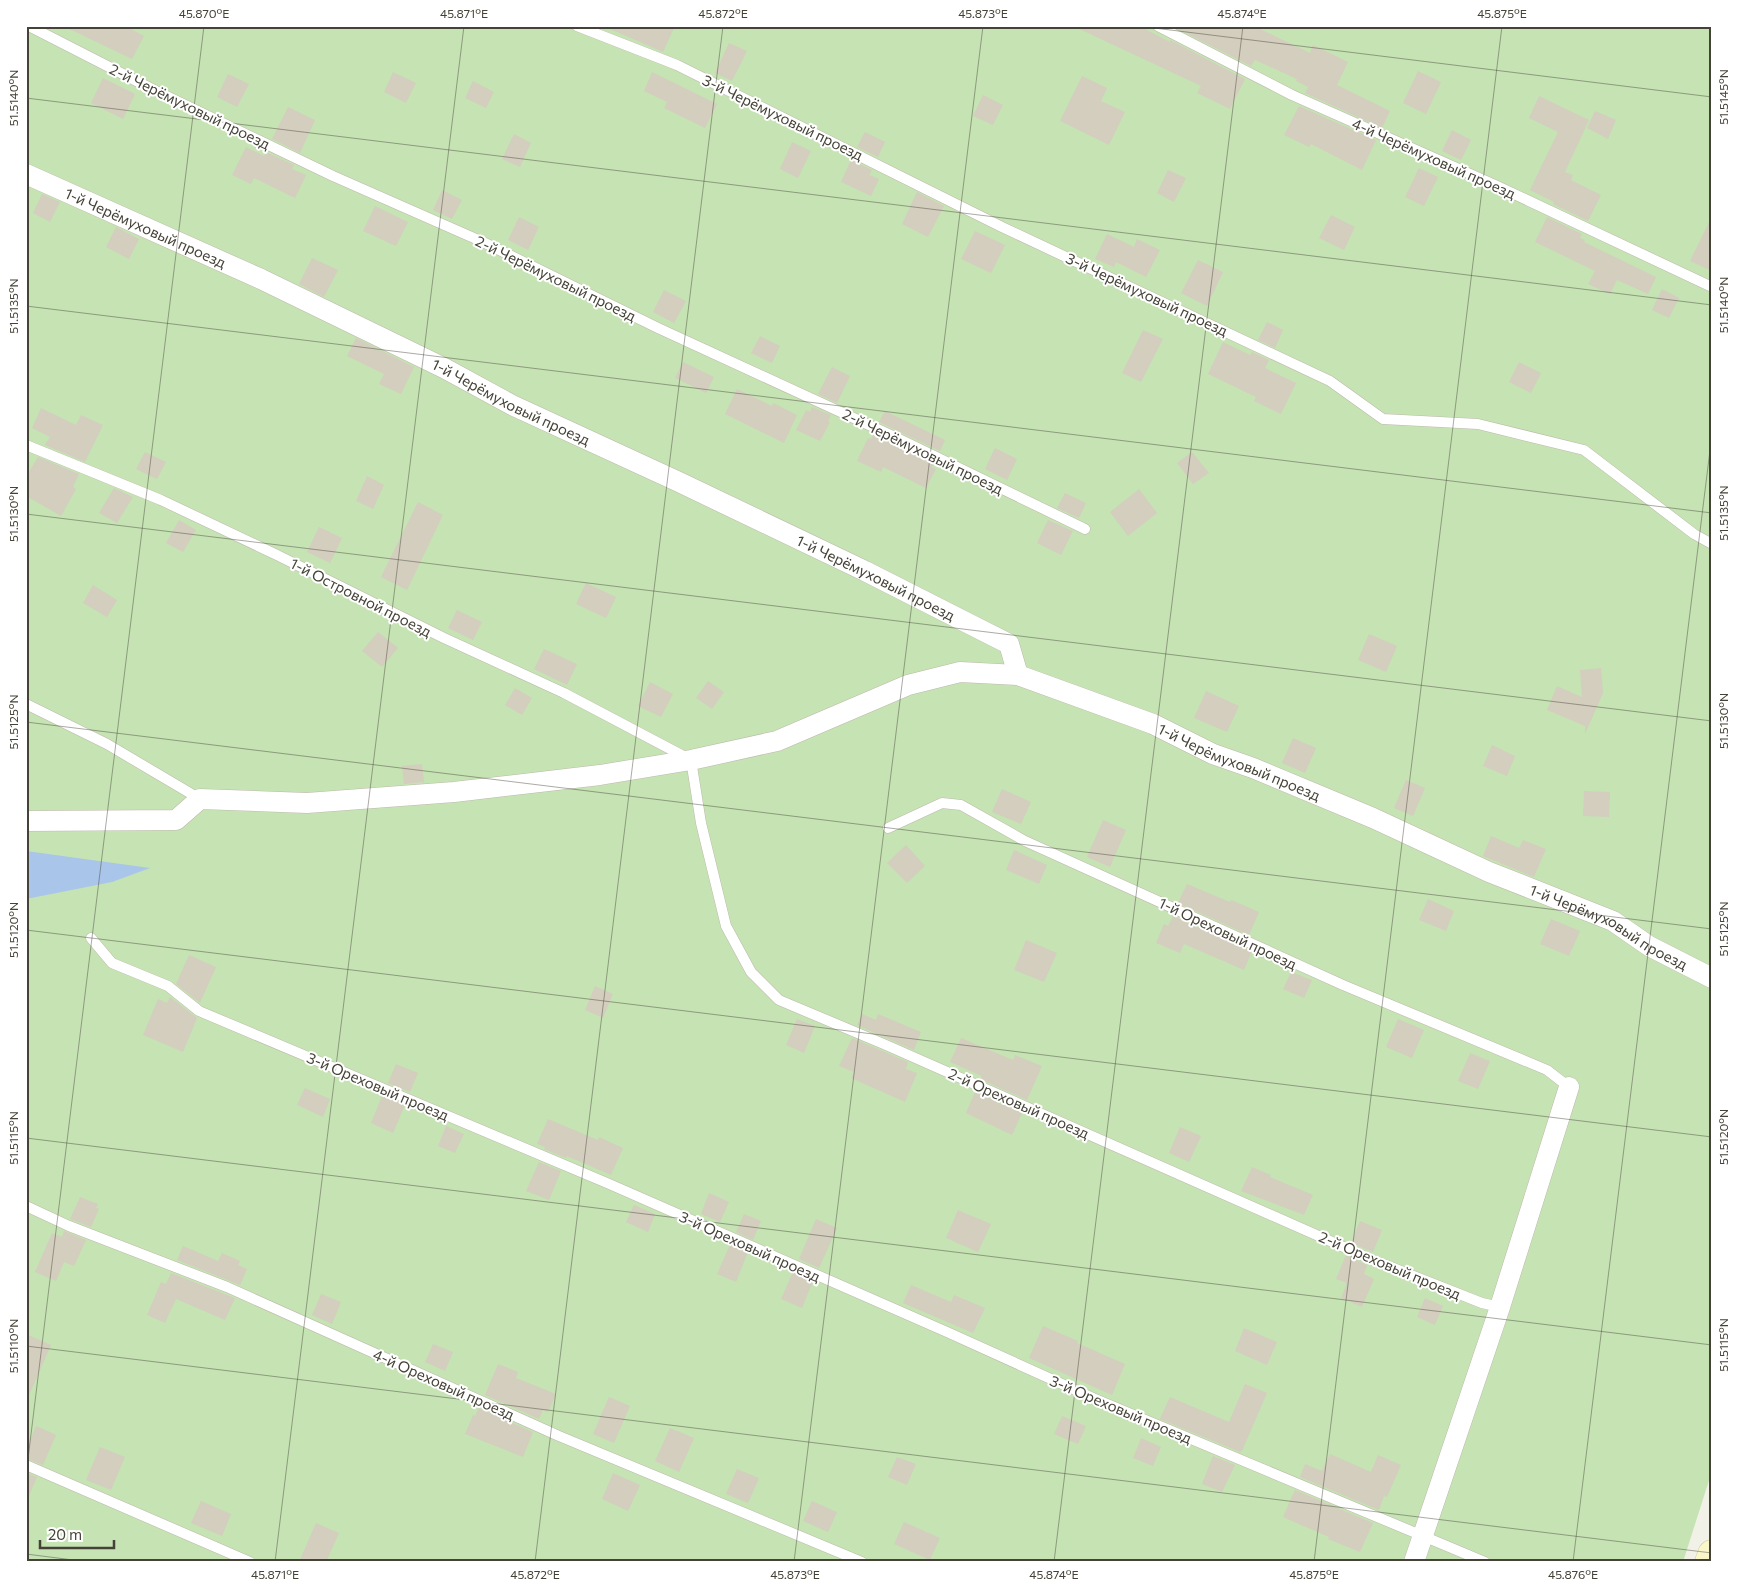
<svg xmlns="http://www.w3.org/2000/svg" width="1738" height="1588" font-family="Commissioner,sans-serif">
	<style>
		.green { fill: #c6e3b4 }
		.water { fill: #a9c5ea }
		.building { fill: #d3cebe }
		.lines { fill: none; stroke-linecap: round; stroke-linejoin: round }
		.lane-casing { stroke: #bdbaab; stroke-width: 11 }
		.street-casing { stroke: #bdbaab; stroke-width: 21 }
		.secondary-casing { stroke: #cec99b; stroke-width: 29 }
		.lane { stroke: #fff; stroke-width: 10 }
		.street { stroke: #fff; stroke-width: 20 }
		.secondary { stroke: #faf7ca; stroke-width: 28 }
		.ticks { fill: none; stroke: #454237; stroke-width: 1; stroke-opacity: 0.45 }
		.labels { text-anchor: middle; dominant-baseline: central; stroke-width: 4; stroke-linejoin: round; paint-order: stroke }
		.street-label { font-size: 15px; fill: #454237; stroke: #fff }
		.neatline { fill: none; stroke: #454237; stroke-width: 2 }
		.ticks-label { font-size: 12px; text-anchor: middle; fill: #454237 }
	</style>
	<rect width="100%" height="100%" fill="#f2f1e8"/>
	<path class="green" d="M 26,26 L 1712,26 L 1712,1471 L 1683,1562 L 26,1562 Z"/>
	<path class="water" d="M 26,851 L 150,868 L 112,882 L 26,899 Z"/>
	<g class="building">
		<path d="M 63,26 L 125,26 L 144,36 L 132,59 Z"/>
		<path d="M 603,26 L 675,26 L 663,52 Z"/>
		<path d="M 1073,26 L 1139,26 L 1170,42 L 1170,40 L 1245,79 L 1230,109 L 1197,93 L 1201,86 Z"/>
		<path d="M 1177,26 L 1254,26 L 1310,53 L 1313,45 L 1348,62 L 1337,85 L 1390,111 L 1382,128 L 1305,93 L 1308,87 L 1296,81 L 1297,79 L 1255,60 L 1251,66 L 1176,28 Z"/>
		<path d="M 729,43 L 747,51 L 732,81 L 715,73 Z"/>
		<path d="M 1418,71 L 1441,82 L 1426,114 L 1403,103 Z"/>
		<path d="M 393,72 L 416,83 L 406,103 L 384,92 Z"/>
		<path d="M 652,72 L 717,104 L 705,128 L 664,108 L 667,102 L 644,91 Z"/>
		<path d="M 228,74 L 249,84 L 237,107 L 217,97 Z"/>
		<path d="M 1082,76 L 1107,88 L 1101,101 L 1125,112 L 1109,145 L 1060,121 Z"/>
		<path d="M 103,78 L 135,94 L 123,119 L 91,103 Z"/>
		<path d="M 473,81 L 494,92 L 486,108 L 465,98 Z"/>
		<path d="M 983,95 L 1003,105 L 993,125 L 973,116 Z"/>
		<path d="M 1539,96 L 1589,120 L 1565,172 L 1573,175 L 1571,180 L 1601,195 L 1588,221 L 1553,204 L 1554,202 L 1530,190 L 1558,132 L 1529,118 Z"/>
		<path d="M 1299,106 L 1376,140 L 1362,170 L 1311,144 L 1309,147 L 1284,135 Z"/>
		<path d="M 288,107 L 315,120 L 300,153 L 272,139 Z"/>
		<path d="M 1595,111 L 1616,120 L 1608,139 L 1587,128 Z"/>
		<path d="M 1452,130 L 1471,140 L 1461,160 L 1442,151 Z"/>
		<path d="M 865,132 L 885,142 L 878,157 L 857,147 Z"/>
		<path d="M 514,134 L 531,143 L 520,167 L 502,159 Z"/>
		<path d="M 792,142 L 811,151 L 798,178 L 780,169 Z"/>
		<path d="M 246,147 L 264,156 L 266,152 L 294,165 L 292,169 L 306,175 L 295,198 L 254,178 L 251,184 L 232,175 Z"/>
		<path d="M 851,160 L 872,170 L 869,175 L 879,179 L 871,196 L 841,182 Z"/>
		<path d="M 1419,168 L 1438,177 L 1424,206 L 1405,197 Z"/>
		<path d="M 1168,170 L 1186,178 L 1174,202 L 1157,193 Z"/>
		<path d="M 442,190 L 462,200 L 452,219 L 433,210 Z"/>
		<path d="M 917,192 L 944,206 L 928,237 L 902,224 Z"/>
		<path d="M 42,194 L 60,202 L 50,222 L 33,213 Z"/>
		<path d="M 375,206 L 408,222 L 396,246 L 363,231 Z"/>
		<path d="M 1331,215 L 1355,227 L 1344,250 L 1319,238 Z"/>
		<path d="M 1712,216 L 1712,271 L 1690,261 Z"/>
		<path d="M 519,217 L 539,227 L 528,250 L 508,240 Z"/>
		<path d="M 1547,217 L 1582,234 L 1580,238 L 1585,240 L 1584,242 L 1656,277 L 1648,294 L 1617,280 L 1610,294 L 1588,284 L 1595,271 L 1535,242 Z"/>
		<path d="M 116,227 L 139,239 L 129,259 L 106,247 Z"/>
		<path d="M 975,231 L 1005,245 L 991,273 L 961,259 Z"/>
		<path d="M 1107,234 L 1134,247 L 1137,239 L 1160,250 L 1146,277 L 1116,262 L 1114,267 L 1095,259 Z"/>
		<path d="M 312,258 L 338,270 L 324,297 L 299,284 Z"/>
		<path d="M 1198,260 L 1223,272 L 1207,306 L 1181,293 Z"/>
		<path d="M 1662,289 L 1679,298 L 1669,318 L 1652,310 Z"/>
		<path d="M 664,290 L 686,301 L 674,323 L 653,312 Z"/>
		<path d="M 1267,322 L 1283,330 L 1275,348 L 1258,340 Z"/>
		<path d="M 1143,330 L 1163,339 L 1141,382 L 1122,373 Z"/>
		<path d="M 760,336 L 780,346 L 772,363 L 751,353 Z"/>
		<path d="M 356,338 L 414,367 L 401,394 L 379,384 L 384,374 L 347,356 Z"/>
		<path d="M 1223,342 L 1250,355 L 1252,352 L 1269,360 L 1265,368 L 1296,383 L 1281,414 L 1254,401 L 1256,397 L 1208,374 Z"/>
		<path d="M 683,362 L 714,377 L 706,393 L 675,378 Z"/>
		<path d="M 1519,362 L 1541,373 L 1531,393 L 1509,382 Z"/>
		<path d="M 832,367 L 850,376 L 837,403 L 818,394 Z"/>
		<path d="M 737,389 L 772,406 L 773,403 L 797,415 L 784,443 L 725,414 Z"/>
		<path d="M 812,407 L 831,415 L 828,421 L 830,422 L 820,441 L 796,430 L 806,410 L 810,412 Z"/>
		<path d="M 41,408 L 76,425 L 81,415 L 103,425 L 85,462 L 45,445 L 50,437 L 32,428 Z"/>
		<path d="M 885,411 L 945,440 L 940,451 L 879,422 Z"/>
		<path d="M 873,435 L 934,463 L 932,467 L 936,469 L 926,488 L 883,467 L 881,472 L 857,461 L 868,438 L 871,439 Z"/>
		<path d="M 995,448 L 1017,459 L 1007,480 L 985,469 Z"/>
		<path d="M 145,452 L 166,462 L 157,479 L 136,469 Z"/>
		<path d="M 1192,452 L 1209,473 L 1193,484 L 1177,463 Z"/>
		<path d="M 38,457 L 79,474 L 73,487 L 76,489 L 61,516 L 26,496 L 26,477 Z"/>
		<path d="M 367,476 L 384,485 L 373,509 L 356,501 Z"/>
		<path d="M 114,488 L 133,497 L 117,523 L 99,513 Z"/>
		<path d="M 1139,489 L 1157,513 L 1128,536 L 1110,512 Z"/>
		<path d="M 1065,493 L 1086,503 L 1079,518 L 1057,508 Z"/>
		<path d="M 418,502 L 443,515 L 407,590 L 381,577 Z"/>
		<path d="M 179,520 L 196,530 L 183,552 L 166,543 Z"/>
		<path d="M 1048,520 L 1073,531 L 1061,555 L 1037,543 Z"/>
		<path d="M 319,527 L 342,538 L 330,563 L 307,552 Z"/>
		<path d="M 586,583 L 616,597 L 606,618 L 576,604 Z"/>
		<path d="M 93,585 L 117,600 L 107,617 L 83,603 Z"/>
		<path d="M 457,610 L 482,622 L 473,640 L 448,628 Z"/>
		<path d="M 378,632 L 398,648 L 382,667 L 362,651 Z"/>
		<path d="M 1369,634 L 1397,646 L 1386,672 L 1358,660 Z"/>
		<path d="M 544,649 L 577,664 L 567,685 L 534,669 Z"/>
		<path d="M 1601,668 L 1603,693 L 1585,734 L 1585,726 L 1547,710 L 1557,686 L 1582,697 L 1580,670 Z"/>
		<path d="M 708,681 L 724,692 L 712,709 L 696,698 Z"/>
		<path d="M 650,682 L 673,694 L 661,717 L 638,706 Z"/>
		<path d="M 515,688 L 532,698 L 522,715 L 505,705 Z"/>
		<path d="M 1206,691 L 1239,706 L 1227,732 L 1194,718 Z"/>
		<path d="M 1293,738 L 1316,748 L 1305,773 L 1282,763 Z"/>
		<path d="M 1492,745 L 1515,756 L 1507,776 L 1483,766 Z"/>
		<path d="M 422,764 L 424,782 L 404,784 L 402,766 Z"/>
		<path d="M 1406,780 L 1425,788 L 1413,816 L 1394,808 Z"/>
		<path d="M 1002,789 L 1031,802 L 1021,824 L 992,812 Z"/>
		<path d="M 1584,791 L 1610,792 L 1609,817 L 1583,816 Z"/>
		<path d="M 1103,820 L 1126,830 L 1110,867 L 1087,857 Z"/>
		<path d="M 1491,836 L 1519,848 L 1523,840 L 1546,849 L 1534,877 L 1483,856 Z"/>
		<path d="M 906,845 L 925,866 L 907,883 L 887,863 Z"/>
		<path d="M 1014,850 L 1047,865 L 1039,884 L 1006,870 Z"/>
		<path d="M 1187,884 L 1230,902 L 1231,900 L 1259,912 L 1249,935 L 1178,903 Z"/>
		<path d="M 1428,899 L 1454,911 L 1446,931 L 1419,920 Z"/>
		<path d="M 1173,916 L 1252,951 L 1244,970 L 1184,944 L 1180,953 L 1156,943 L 1164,924 L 1168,926 Z"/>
		<path d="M 1551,919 L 1580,931 L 1569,956 L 1540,944 Z"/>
		<path d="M 1026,940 L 1057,953 L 1044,982 L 1014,970 Z"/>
		<path d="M 189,955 L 216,967 L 200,1003 L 176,984 Z"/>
		<path d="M 1291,972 L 1312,980 L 1304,998 L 1283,989 Z"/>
		<path d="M 595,986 L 613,994 L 603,1018 L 585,1010 Z"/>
		<path d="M 170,997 L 197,1018 L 183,1052 L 143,1035 L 158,999 L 167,1003 Z"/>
		<path d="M 862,1014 L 876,1020 L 878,1014 L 921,1032 L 914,1050 L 857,1025 Z"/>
		<path d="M 797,1019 L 815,1026 L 804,1053 L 786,1045 Z"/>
		<path d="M 1398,1019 L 1424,1030 L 1412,1058 L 1386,1047 Z"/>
		<path d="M 852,1038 L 908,1062 L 906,1069 L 917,1073 L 905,1102 L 851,1078 L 854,1072 L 839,1066 Z"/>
		<path d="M 961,1038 L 1013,1060 L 1015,1055 L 1042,1066 L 1027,1100 L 980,1079 L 982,1076 L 950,1062 Z"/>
		<path d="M 1470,1053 L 1490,1061 L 1478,1089 L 1458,1081 Z"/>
		<path d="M 396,1064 L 418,1073 L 410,1092 L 388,1083 Z"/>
		<path d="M 305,1088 L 330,1099 L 323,1117 L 297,1105 Z"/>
		<path d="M 975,1092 L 1022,1113 L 1012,1135 L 966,1113 Z"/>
		<path d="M 382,1096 L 405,1105 L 393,1133 L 371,1123 Z"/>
		<path d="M 548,1119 L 598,1140 L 599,1137 L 623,1148 L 611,1175 L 567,1156 L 566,1158 L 544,1149 L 545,1147 L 537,1144 Z"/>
		<path d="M 446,1126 L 464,1134 L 455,1153 L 438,1146 Z"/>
		<path d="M 1180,1127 L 1201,1136 L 1189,1162 L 1169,1153 Z"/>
		<path d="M 539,1162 L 561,1171 L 549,1200 L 526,1191 Z"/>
		<path d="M 1252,1167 L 1271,1175 L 1270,1177 L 1313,1195 L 1304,1215 L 1241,1191 Z"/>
		<path d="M 709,1193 L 729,1202 L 720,1222 L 701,1214 Z"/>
		<path d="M 80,1197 L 98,1204 L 96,1208 L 99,1209 L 91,1227 L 70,1219 Z"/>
		<path d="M 634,1205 L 655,1214 L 648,1232 L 626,1222 Z"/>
		<path d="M 958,1210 L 991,1224 L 978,1252 L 946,1238 Z"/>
		<path d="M 744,1214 L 761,1221 L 753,1240 L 736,1232 Z"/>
		<path d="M 816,1219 L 837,1228 L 819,1268 L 799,1259 Z"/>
		<path d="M 1360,1221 L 1382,1230 L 1373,1252 L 1351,1243 Z"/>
		<path d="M 64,1231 L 86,1240 L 74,1266 L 64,1262 L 56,1281 L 35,1272 L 52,1233 L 62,1237 Z"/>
		<path d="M 730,1245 L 748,1252 L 736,1282 L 717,1274 Z"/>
		<path d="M 183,1246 L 218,1261 L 222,1253 L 240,1261 L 238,1265 L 247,1269 L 240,1285 L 177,1260 Z"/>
		<path d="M 1346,1255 L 1367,1265 L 1364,1274 L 1374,1279 L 1362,1307 L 1341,1298 L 1347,1283 L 1336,1279 Z"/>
		<path d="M 793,1272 L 813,1281 L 802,1308 L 781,1299 Z"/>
		<path d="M 171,1273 L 235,1298 L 225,1320 L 176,1299 L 165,1323 L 147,1315 L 161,1282 L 166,1284 Z"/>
		<path d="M 911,1285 L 951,1302 L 954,1295 L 985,1308 L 973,1333 L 903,1303 Z"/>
		<path d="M 321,1294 L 341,1302 L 332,1324 L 312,1315 Z"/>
		<path d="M 1425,1298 L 1443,1306 L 1435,1325 L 1417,1317 Z"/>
		<path d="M 1043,1326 L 1078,1341 L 1077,1343 L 1125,1364 L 1112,1395 L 1029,1358 Z"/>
		<path d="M 1244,1328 L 1277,1342 L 1267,1365 L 1235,1351 Z"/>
		<path d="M 26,1334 L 51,1345 L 26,1402 Z"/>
		<path d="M 433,1344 L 453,1352 L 445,1371 L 425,1362 Z"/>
		<path d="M 498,1364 L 518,1372 L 516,1378 L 556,1394 L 548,1412 L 543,1410 L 539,1419 L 485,1395 Z"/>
		<path d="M 1245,1384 L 1267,1393 L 1242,1451 L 1240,1452 L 1160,1419 L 1170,1397 L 1229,1422 Z"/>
		<path d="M 609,1397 L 630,1406 L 614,1443 L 593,1434 Z"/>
		<path d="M 479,1408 L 533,1432 L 523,1457 L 465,1434 L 473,1415 L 475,1416 Z"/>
		<path d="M 1062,1416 L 1086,1426 L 1078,1444 L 1054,1434 Z"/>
		<path d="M 36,1426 L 56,1435 L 43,1465 L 26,1458 L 26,1450 Z"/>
		<path d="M 670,1428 L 694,1438 L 679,1472 L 655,1461 Z"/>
		<path d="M 1141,1438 L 1161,1447 L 1153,1466 L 1133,1458 Z"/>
		<path d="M 100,1447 L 125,1457 L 111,1490 L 86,1480 Z"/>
		<path d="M 1330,1454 L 1371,1472 L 1378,1455 L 1401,1465 L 1387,1497 L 1384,1496 L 1379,1510 L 1300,1477 L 1305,1464 L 1322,1471 Z"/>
		<path d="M 1213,1456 L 1235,1465 L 1222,1492 L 1202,1484 Z"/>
		<path d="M 897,1457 L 916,1464 L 907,1485 L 888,1477 Z"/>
		<path d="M 737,1469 L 759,1478 L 748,1503 L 726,1494 Z"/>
		<path d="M 26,1473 L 37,1477 L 26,1503 Z"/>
		<path d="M 613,1473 L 640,1485 L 628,1511 L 602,1499 Z"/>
		<path d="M 1295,1490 L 1373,1523 L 1360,1552 L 1328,1539 L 1329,1537 L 1283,1517 Z"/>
		<path d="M 201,1501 L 231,1514 L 222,1536 L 191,1523 Z"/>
		<path d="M 812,1501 L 837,1512 L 828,1532 L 803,1521 Z"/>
		<path d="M 904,1522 L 940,1538 L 930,1560 L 894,1544 Z"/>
		<path d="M 316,1523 L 339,1533 L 326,1562 L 299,1562 Z"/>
	</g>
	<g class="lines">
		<g class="lane-casing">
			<g id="lane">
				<path d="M 29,26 L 156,91 L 333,176 L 483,242 L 658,328 L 895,437 L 1085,529"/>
				<path d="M 577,26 L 677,65 L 1002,227 L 1330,381 L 1383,419 L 1478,424 L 1584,450 L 1694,534 L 1712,544"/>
				<path d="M 1158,26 L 1292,95 L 1495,185 L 1712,287"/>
				<path d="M 26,445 L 161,500 L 277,555 L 444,638 L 564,693 L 691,760 L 701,823 L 726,926 L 751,972 L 779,1000 L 886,1045 L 1373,1260 L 1482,1303 L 1500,1307"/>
				<path d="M 26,704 L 107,744 L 200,799"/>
				<path d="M 888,828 L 942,803 L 961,805 L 1025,841 L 1343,985 L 1547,1070 L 1569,1087"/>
				<path d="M 91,938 L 112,963 L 168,986 L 199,1011 L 607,1183 L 947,1332 L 1093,1398 L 1485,1562"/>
				<path d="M 26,1206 L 69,1226 L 227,1287 L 559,1436 L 862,1562"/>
				<path d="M 26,1465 L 250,1562"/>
			</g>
		</g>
		<g class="street-casing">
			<g id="street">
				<path id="s1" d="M 26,174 L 261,279 L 444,368 L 512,405 L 679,482 L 865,571 L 1009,644 L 1018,675 L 1153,724 L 1213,754 L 1253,768 L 1373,818 L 1489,872 L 1613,921 L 1649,946 L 1712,978"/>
				<path d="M 26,821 L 176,820 L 200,799 L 307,803 L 454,792 L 600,775 L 691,760 L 777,741 L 908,685 L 960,672 L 1018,675"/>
				<path d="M 1414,1562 L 1500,1307 L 1569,1087"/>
			</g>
		</g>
		<g class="secondary-casing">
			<path id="secondary" d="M 1709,1562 L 1712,1554"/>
		</g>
		<use href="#lane" class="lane"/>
		<use href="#street" class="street"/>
		<use href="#secondary" class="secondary"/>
	</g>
	<path class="ticks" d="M 1138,26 L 1712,97M 26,98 L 1712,305M 26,306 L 1712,513M 26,514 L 1712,721M 26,722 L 1712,929M 26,930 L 1712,1137M 26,1138 L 1712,1345M 26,1346 L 1712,1553M 26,1475 L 204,26M 26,1554 L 89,1562M 275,1562 L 464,26M 535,1562 L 723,26M 794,1562 L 983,26M 1054,1562 L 1243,26M 1314,1562 L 1502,26M 1573,1562 L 1712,434"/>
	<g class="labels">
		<g class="street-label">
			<text transform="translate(190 106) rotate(26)">2-й Черёмуховый проезд</text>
			<text transform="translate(783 117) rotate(26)">3-й Черёмуховый проезд</text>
			<text transform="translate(1434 158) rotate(24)">4-й Черёмуховый проезд</text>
			<text stroke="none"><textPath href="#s1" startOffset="131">1-й Черёмуховый проезд</textPath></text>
			<text transform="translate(556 278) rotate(26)">2-й Черёмуховый проезд</text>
			<text transform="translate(1147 294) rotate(25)">3-й Черёмуховый проезд</text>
			<text stroke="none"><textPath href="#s1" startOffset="536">1-й Черёмуховый проезд</textPath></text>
			<text transform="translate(923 451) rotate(26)">2-й Черёмуховый проезд</text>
			<text stroke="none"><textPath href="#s1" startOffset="941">1-й Черёмуховый проезд</textPath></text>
			<text transform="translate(361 597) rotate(27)">1-й Островной проезд</text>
			<text stroke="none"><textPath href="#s1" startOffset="1360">1-й Черёмуховый проезд</textPath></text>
			<text stroke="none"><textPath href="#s1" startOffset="1765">1-й Черёмуховый проезд</textPath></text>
			<text transform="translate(1228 933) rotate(25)">1-й Ореховый проезд</text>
			<text transform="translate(378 1086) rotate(23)">3-й Ореховый проезд</text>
			<text transform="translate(1019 1103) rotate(24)">2-й Ореховый проезд</text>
			<text transform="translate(750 1246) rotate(24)">3-й Ореховый проезд</text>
			<text transform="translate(1390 1265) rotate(23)">2-й Ореховый проезд</text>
			<text transform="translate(444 1384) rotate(24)">4-й Ореховый проезд</text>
			<text transform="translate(1121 1409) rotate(23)">3-й Ореховый проезд</text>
		</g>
	</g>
	<rect width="1738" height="1588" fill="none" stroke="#ffffff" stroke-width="55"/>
	<path d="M40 1540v8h74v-8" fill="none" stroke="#454237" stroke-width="2.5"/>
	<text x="48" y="1540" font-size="15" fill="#454237" stroke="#ffffff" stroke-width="4" paint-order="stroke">20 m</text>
	<rect x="28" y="28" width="1682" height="1532" class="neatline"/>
	<g class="ticks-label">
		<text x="204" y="18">45.870°E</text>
		<text x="464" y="18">45.871°E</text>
		<text x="723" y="18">45.872°E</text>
		<text x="983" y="18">45.873°E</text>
		<text x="1242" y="18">45.874°E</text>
		<text x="1502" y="18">45.875°E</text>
		<text transform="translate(1724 97) rotate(-90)" y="4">51.5145°N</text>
		<text transform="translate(14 98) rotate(-90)" y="4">51.5140°N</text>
		<text transform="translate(1724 305) rotate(-90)" y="4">51.5140°N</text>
		<text transform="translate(14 306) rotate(-90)" y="4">51.5135°N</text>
		<text transform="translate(1724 513) rotate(-90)" y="4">51.5135°N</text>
		<text transform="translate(14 514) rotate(-90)" y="4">51.5130°N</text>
		<text transform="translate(1724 721) rotate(-90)" y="4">51.5130°N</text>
		<text transform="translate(14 722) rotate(-90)" y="4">51.5125°N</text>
		<text transform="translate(1724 929) rotate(-90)" y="4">51.5125°N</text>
		<text transform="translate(14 930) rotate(-90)" y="4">51.5120°N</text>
		<text transform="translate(1724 1137) rotate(-90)" y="4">51.5120°N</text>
		<text transform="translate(14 1138) rotate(-90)" y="4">51.5115°N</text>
		<text transform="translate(1724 1345) rotate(-90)" y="4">51.5115°N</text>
		<text transform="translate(14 1346) rotate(-90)" y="4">51.5110°N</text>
		<text x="275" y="1579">45.871°E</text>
		<text x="535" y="1579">45.872°E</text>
		<text x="795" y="1579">45.873°E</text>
		<text x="1054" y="1579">45.874°E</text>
		<text x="1314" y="1579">45.875°E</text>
		<text x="1573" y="1579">45.876°E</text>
	</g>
</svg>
